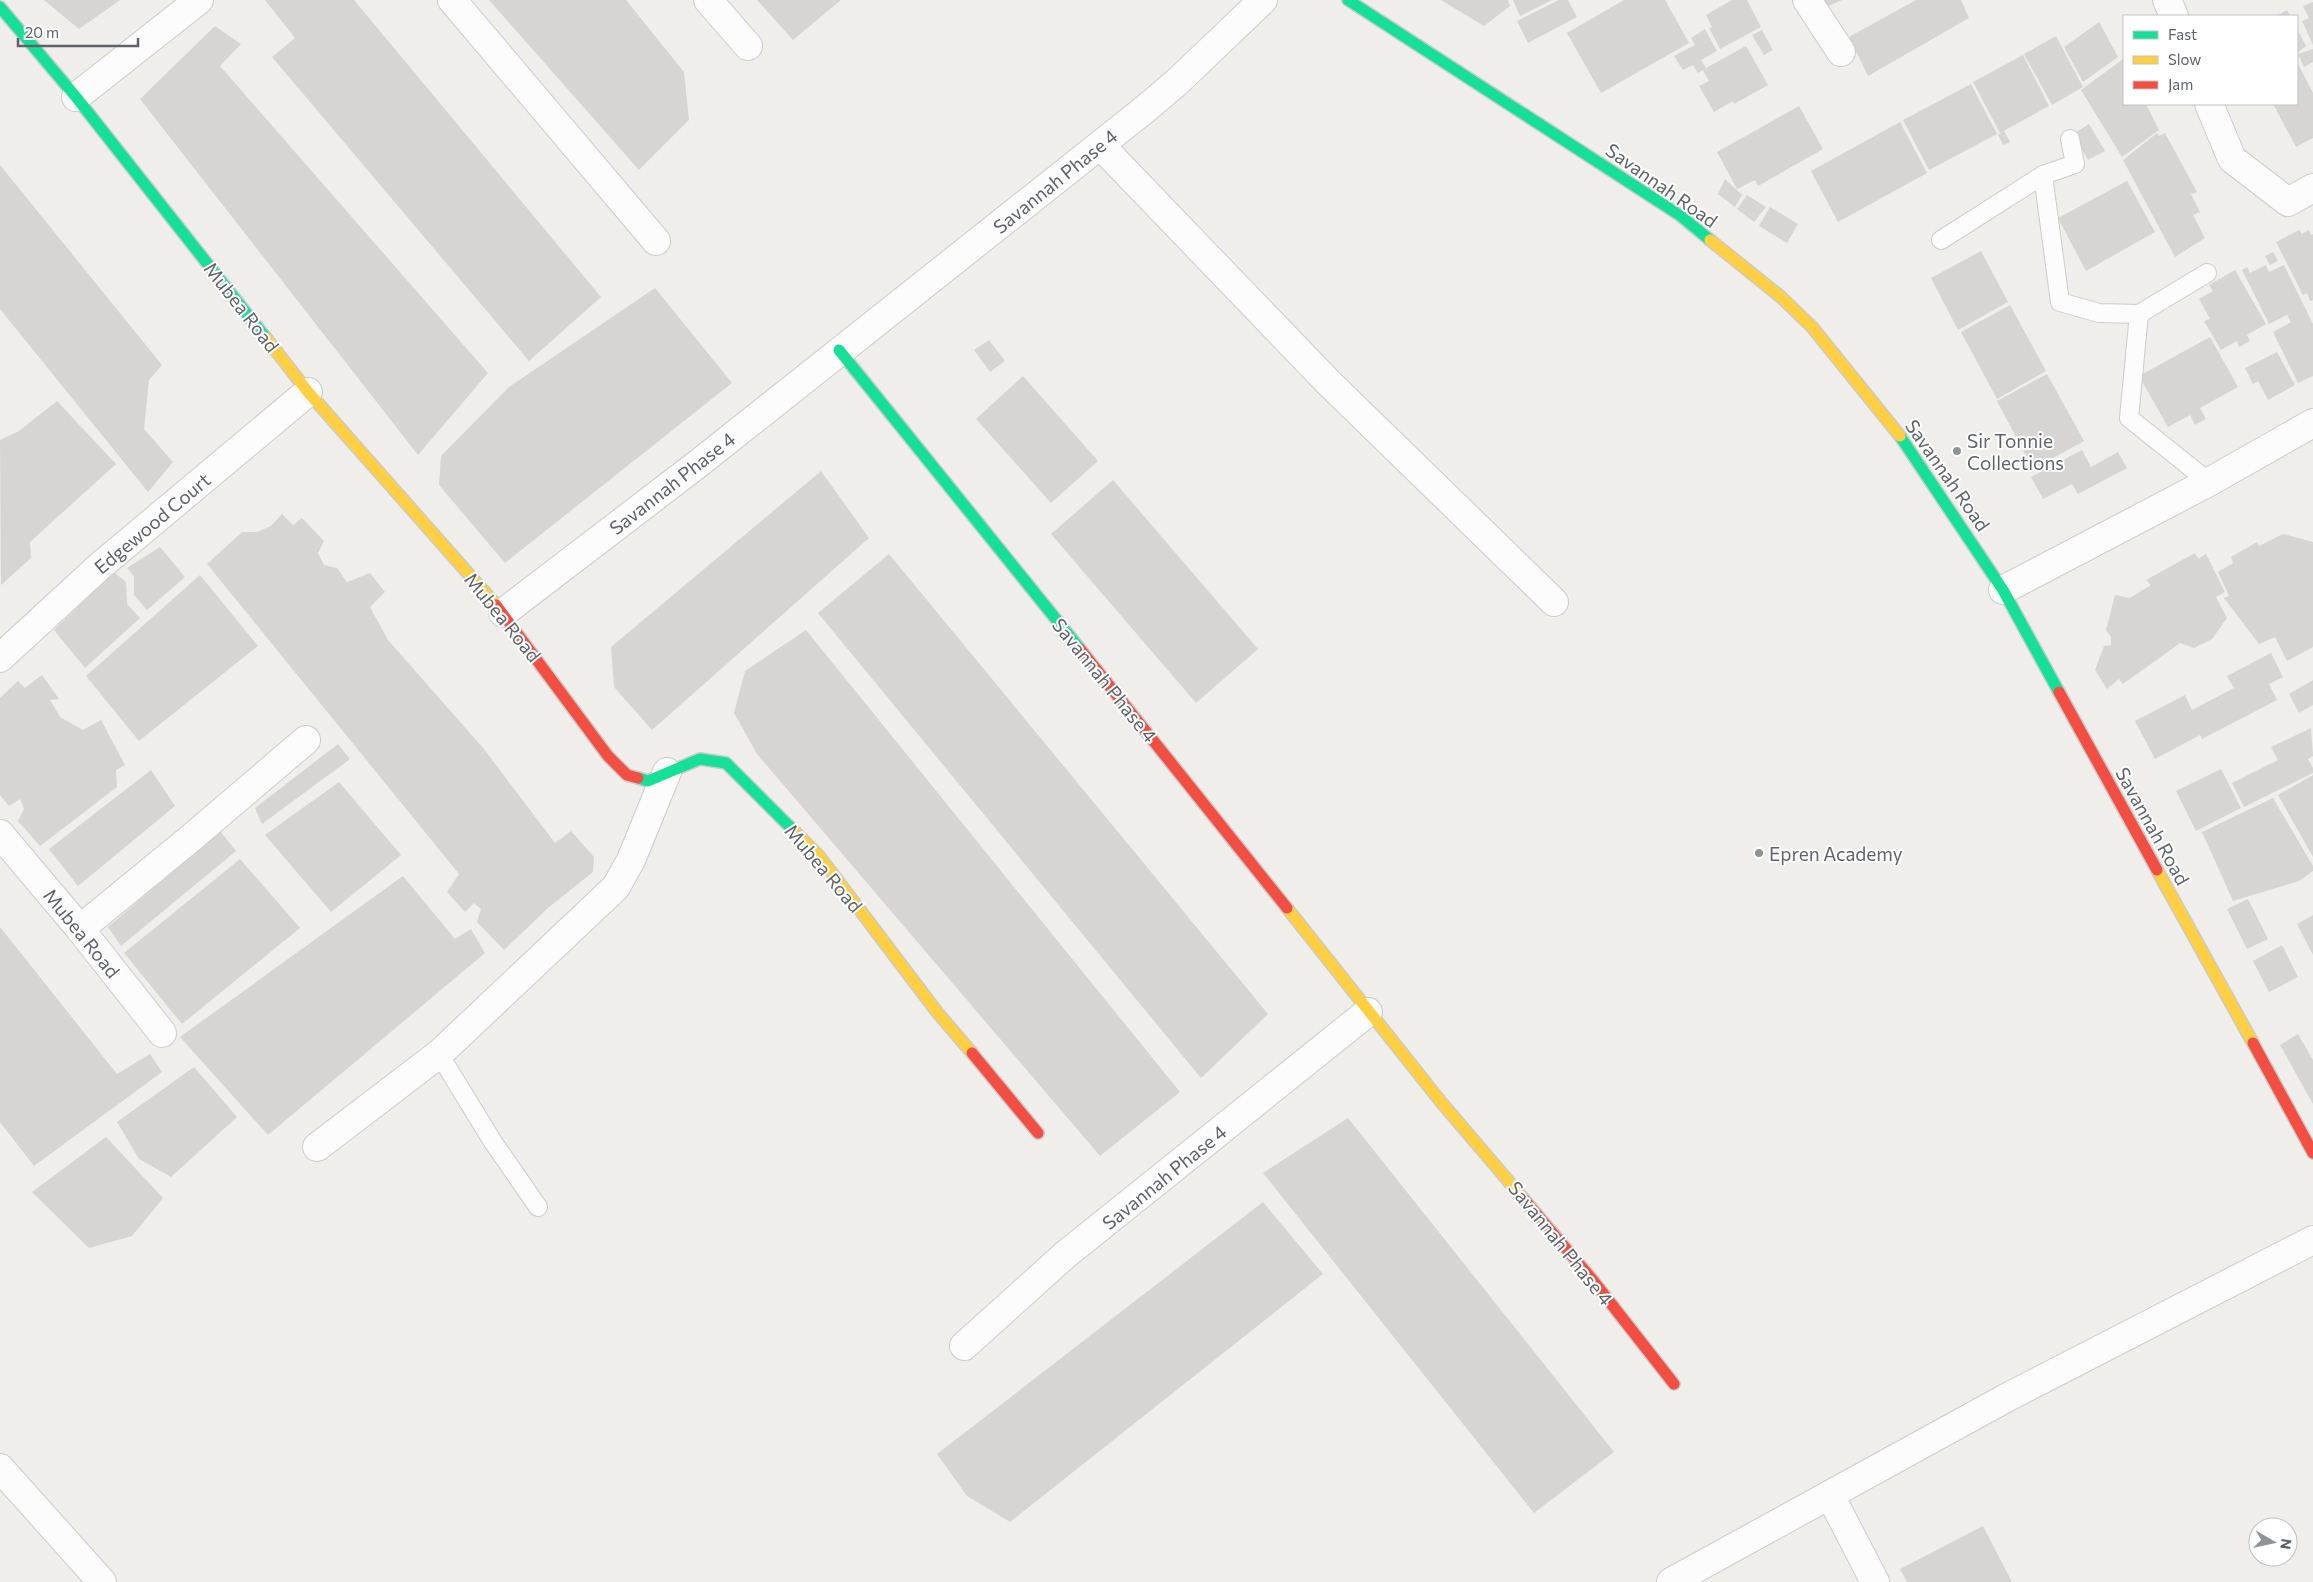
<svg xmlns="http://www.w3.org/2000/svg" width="2313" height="1582" font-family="Commissioner,sans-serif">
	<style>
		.building { fill: #d6d5d3 }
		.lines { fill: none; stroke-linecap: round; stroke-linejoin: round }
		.lane-casing { stroke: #cbcccc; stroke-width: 20 }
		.street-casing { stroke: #cbcccc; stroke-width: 30 }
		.fast-casing { stroke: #cacacb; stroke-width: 14 }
		.slow-casing { stroke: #cacacb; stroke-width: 14 }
		.jam-casing { stroke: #cacacb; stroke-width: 14 }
		.lane { stroke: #fdfcfc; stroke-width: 18 }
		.street { stroke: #fdfcfc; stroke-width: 28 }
		.fast { stroke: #16e098; stroke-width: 11 }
		.slow { stroke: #ffcf43; stroke-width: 11 }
		.jam { stroke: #f24e42; stroke-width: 11 }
		.poi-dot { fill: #919496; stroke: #fff; stroke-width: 2 }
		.labels { text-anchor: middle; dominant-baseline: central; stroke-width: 4; stroke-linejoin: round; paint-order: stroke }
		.street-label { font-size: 19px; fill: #5f6368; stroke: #fff }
		.poi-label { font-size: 19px; fill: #5f6368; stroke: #fff; text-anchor: start }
	</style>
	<rect width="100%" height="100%" fill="#efeeea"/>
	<g class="building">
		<path d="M 44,0 L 120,0 L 79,29 Z"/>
		<path d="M 265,0 L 354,0 L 601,297 L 529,361 L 272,57 L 295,38 Z"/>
		<path d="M 489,0 L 626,0 L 684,72 L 689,120 L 639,170 Z"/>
		<path d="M 757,0 L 841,0 L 793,40 Z"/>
		<path d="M 1441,0 L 1508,0 L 1510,6 L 1484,26 Z"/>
		<path d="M 1513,0 L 1552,0 L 1520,16 Z"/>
		<path d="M 1559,0 L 1568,0 L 1577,17 L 1528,43 L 1517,21 Z"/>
		<path d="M 1624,0 L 1665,0 L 1689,43 L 1601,93 L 1567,33 Z"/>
		<path d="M 1732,0 L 1747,0 L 1761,27 L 1720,49 L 1709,28 L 1712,27 L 1706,15 Z"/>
		<path d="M 1823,0 L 1842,0 L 1826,7 Z"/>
		<path d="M 1916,0 L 1961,0 L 1969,18 L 1868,76 L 1849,37 Z"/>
		<path d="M 2313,2 L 2313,45 L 2302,21 L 2309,18 L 2303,6 Z"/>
		<path d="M 2287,10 L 2290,16 L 2276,16 Z"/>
		<path d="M 2099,22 L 2118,57 L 2083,82 L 2064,47 Z"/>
		<path d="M 215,26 L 241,44 L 220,66 L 488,373 L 418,455 L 140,99 Z"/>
		<path d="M 1705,29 L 1717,51 L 1701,60 L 1706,68 L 1746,46 L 1768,85 L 1734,104 L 1733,101 L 1714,112 L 1699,86 L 1709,81 L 1703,70 L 1698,73 L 1693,65 L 1683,70 L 1674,56 L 1695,45 L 1691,38 Z"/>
		<path d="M 2297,29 L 2306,46 L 2297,53 Z"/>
		<path d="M 1762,30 L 1773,50 L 1764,55 L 1752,35 Z"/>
		<path d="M 2056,36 L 2083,87 L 2052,105 L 2024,54 Z"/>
		<path d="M 2313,49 L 2313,62 L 2304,67 L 2298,54 Z"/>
		<path d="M 2023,55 L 2049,106 L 2000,133 L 1973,82 Z"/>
		<path d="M 2123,59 L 2124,104 L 2146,104 L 2159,130 L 2122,157 L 2081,90 Z"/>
		<path d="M 2297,62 L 2313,93 L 2313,138 L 2296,147 L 2273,104 L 2297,104 Z"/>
		<path d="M 1971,84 L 1997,134 L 1929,170 L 1903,120 Z"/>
		<path d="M 1799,106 L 1823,149 L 1758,186 L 1755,180 L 1737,189 L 1717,152 Z"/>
		<path d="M 1900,122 L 1927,173 L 1838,222 L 1811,171 Z"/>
		<path d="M 2089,124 L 2105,151 L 2088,160 L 2073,134 Z"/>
		<path d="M 2004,131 L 2010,142 L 2003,145 L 1998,135 Z"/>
		<path d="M 2157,133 L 2159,136 L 2165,133 L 2197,192 L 2191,194 L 2200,212 L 2193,215 L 2205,238 L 2175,257 L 2123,160 Z"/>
		<path d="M 0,165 L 162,365 L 149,380 L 144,429 L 173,462 L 148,492 L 0,309 Z"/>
		<path d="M 1725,179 L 1742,195 L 1735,207 L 1718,194 Z"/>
		<path d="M 2127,181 L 2155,232 L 2086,271 L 2058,218 Z"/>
		<path d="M 1747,195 L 1766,207 L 1754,222 L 1737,209 Z"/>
		<path d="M 1770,207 L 1798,224 L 1787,243 L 1759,226 Z"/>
		<path d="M 2299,230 L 2302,234 L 2309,230 L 2311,235 L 2313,234 L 2313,300 L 2310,301 L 2307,293 L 2303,295 L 2276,242 Z"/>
		<path d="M 1981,251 L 2008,302 L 1958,330 L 1931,278 Z"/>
		<path d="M 2273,252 L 2278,261 L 2270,265 L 2265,256 Z"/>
		<path d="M 2266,265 L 2269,272 L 2284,265 L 2313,324 L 2313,376 L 2298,383 L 2273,332 L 2291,322 L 2287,315 L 2269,324 L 2242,270 L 2247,267 L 2250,273 Z"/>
		<path d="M 2235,270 L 2266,324 L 2247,335 L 2250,341 L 2239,347 L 2237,341 L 2221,350 L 2204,321 L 2210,319 L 2199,299 L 2213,291 L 2209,285 Z"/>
		<path d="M 655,288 L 732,383 L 505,563 L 439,485 L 441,456 L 509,387 Z"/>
		<path d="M 2010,305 L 2046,371 L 1997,399 L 1961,332 Z"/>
		<path d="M 2210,337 L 2238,387 L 2200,408 L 2206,419 L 2195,425 L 2190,415 L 2168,427 L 2139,376 Z"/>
		<path d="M 989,340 L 1005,361 L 990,372 L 974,350 Z"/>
		<path d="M 2277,352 L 2295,385 L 2268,400 L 2258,381 L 2253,384 L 2245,368 Z"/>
		<path d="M 2047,374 L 2084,441 L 2033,469 L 1997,401 Z"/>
		<path d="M 1023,376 L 1098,461 L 1051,503 L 976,419 Z"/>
		<path d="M 57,401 L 116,464 L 30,542 L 31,558 L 1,585 L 0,440 L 19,431 Z"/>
		<path d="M 2082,450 L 2091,467 L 2118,452 L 2127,468 L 2078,494 L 2072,484 L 2043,499 L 2031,477 Z"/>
		<path d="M 821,471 L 869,538 L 652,730 L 614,687 L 611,647 Z"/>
		<path d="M 1113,480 L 1258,649 L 1196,703 L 1051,534 Z"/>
		<path d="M 282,514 L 293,525 L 302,518 L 324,541 L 318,553 L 324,565 L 337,568 L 347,582 L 370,573 L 385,592 L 370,607 L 388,640 L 484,749 L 555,843 L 571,831 L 594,857 L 593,872 L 549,907 L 504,950 L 477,922 L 481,909 L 474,903 L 465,912 L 447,892 L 459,874 L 207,564 L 242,532 L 257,532 L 271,526 Z"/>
		<path d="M 2283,534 L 2313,542 L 2313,647 L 2287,661 L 2275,637 L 2259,644 L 2224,598 L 2229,596 L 2218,572 L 2233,563 L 2231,557 L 2257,542 L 2259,546 Z"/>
		<path d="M 160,547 L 185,577 L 147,610 L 134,595 L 134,576 L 127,568 Z"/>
		<path d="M 2195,553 L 2198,559 L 2206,554 L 2225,592 L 2216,597 L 2227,618 L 2212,639 L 2194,648 L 2180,643 L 2123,684 L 2119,679 L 2107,689 L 2095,670 L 2104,646 L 2111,645 L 2111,637 L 2106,630 L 2115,595 L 2130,598 L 2151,585 L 2146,580 Z"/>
		<path d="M 889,554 L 1268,1014 L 1201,1078 L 818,613 Z"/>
		<path d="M 114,572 L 126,582 L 127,604 L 140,618 L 85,668 L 54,630 Z"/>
		<path d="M 200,575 L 258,646 L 139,741 L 86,676 Z"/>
		<path d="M 806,630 L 1180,1092 L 1100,1156 L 757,754 L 734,713 L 745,671 Z"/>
		<path d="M 2271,653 L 2283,677 L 2269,684 L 2277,700 L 2202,739 L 2200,735 L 2155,759 L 2135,721 L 2185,695 L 2192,710 L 2234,688 L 2227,676 Z"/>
		<path d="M 42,675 L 59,699 L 50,700 L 60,717 L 83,730 L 101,720 L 125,765 L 116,770 L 117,787 L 40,846 L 18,821 L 24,809 L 20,799 L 9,806 L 0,795 L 0,698 L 18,681 L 25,688 Z"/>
		<path d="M 2313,680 L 2313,705 L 2299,713 L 2289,694 Z"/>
		<path d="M 2311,728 L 2313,756 L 2308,759 L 2313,768 L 2313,773 L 2244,807 L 2232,783 L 2278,760 L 2271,747 Z"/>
		<path d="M 338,744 L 350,759 L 262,824 L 255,808 Z"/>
		<path d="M 2221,769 L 2241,808 L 2196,831 L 2176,791 Z"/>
		<path d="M 151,770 L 175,806 L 78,886 L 49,849 Z"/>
		<path d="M 2313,775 L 2313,857 L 2278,795 Z"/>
		<path d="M 339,782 L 401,855 L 331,912 L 265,835 Z"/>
		<path d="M 2273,798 L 2313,866 L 2313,871 L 2299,881 L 2233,901 L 2202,832 Z"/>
		<path d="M 220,831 L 236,851 L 121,946 L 108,927 Z"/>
		<path d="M 240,859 L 300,928 L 182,1024 L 124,953 Z"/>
		<path d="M 403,876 L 455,939 L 471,929 L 485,953 L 268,1135 L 180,1037 Z"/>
		<path d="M 2248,899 L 2268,939 L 2247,949 L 2227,909 Z"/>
		<path d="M 2313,915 L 2313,955 L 2297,924 Z"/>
		<path d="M 0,927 L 117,1074 L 150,1054 L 162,1072 L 34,1166 L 0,1122 Z"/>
		<path d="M 2282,945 L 2298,977 L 2269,992 L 2253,961 Z"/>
		<path d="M 2298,1034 L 2313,1060 L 2313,1104 L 2280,1045 Z"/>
		<path d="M 194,1067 L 237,1117 L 171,1177 L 139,1159 L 117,1122 Z"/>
		<path d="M 1348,1118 L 1614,1452 L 1534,1513 L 1263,1173 Z"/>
		<path d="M 106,1137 L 163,1198 L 132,1236 L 89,1248 L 32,1192 Z"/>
		<path d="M 1263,1202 L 1323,1274 L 1010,1522 L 967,1496 L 937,1454 Z"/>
		<path d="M 1983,1526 L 2012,1582 L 1907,1582 L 1900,1569 Z"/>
	</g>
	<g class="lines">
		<g class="lane-casing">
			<g id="lane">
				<path d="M 2043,175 L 2060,302 L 2099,313 L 2139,314 L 2129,418 L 2209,482"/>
				<path d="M 1941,240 L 2043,175 L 2075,164 L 2070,139"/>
				<path d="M 2139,314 L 2207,273"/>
				<path d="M 439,1054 L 493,1142 L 538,1207"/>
			</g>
		</g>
		<g class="street-casing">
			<g id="street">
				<path d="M 452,0 L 656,241"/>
				<path d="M 708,0 L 748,46"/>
				<path d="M 1807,0 L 1841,52"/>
				<path d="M 2167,0 L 2174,16"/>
				<path d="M 76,97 L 199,0"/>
				<path d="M 2209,104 L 2232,159 L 2288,202 L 2313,188"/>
				<path d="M 1100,145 L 1328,382 L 1554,602"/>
				<path d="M 2003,590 L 2209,482 L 2313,423"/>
				<path d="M 503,613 L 699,463 L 1144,110 L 1176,83 L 1263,0"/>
				<path d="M 0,658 L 100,566 L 308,392"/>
				<path d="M 0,834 L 80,929 L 162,1033"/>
				<path d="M 80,929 L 191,838 L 306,740"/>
				<path d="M 317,1147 L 439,1054 L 616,887 L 631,860 L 667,772"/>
				<path d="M 964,1346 L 1065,1255 L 1368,1012"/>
				<path d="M 0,1468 L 102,1582"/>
				<path d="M 1830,1495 L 1875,1582"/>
				<path d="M 1671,1582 L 2006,1398 L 2313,1240"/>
			</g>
		</g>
		<g class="fast-casing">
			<g id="fast">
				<path d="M 1348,0 L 1681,216 L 1710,240"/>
				<path d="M 0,7 L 76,97 L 266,338"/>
				<path d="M 839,350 L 1080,649"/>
				<path d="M 1900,436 L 2003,590 L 2059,692"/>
				<path d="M 638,778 L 648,781 L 700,759 L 726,763 L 795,832"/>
			</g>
		</g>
		<g class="slow-casing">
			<g id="slow">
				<path d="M 1710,240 L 1781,297 L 1812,327 L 1900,436"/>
				<path d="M 266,338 L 308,392 L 496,605"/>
				<path d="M 795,832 L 819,856 L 937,1012 L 972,1053"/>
				<path d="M 2157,870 L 2253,1043"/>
				<path d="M 1287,908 L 1441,1102 L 1522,1197"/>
			</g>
		</g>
		<g class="jam-casing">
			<g id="jam">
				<path d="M 496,605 L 608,756 L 627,775 L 638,778"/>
				<path d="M 1080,649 L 1287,908"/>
				<path d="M 2059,692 L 2157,870"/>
				<path d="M 2253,1043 L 2313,1153"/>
				<path d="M 972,1053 L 1038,1133"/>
				<path d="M 1522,1197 L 1591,1278 L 1674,1384"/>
			</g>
		</g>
		<use href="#lane" class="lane"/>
		<use href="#street" class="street"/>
		<use href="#fast" class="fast"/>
		<use href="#slow" class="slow"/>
		<use href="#jam" class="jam"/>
	</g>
	<g class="poi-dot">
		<circle cx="1957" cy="451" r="5"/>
		<circle cx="1759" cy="853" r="5"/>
	</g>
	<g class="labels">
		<g class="street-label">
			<text transform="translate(1055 181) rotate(-39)">Savannah Phase 4</text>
			<text transform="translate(1662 185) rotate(35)">Savannah Road</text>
			<text transform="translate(242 307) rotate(52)">Mubea Road</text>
			<text transform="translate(1948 475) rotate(55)">Savannah Road</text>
			<text transform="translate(672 483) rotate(-38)">Savannah Phase 4</text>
			<text transform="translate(152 523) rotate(-40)">Edgewood Court</text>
			<text transform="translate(503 617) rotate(51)">Mubea Road</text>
			<text transform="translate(1105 680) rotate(51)">Savannah Phase 4</text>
			<text transform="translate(2153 826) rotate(61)">Savannah Road</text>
			<text transform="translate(824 868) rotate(50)">Mubea Road</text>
			<text transform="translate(82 933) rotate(51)">Mubea Road</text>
			<text transform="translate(1164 1177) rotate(-39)">Savannah Phase 4</text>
			<text transform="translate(1561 1243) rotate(51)">Savannah Phase 4</text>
		</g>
		<g class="poi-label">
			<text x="1967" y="440">Sir Tonnie<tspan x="1967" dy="22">Collections</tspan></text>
			<text x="1769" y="853">Epren Academy</text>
		</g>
	</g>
	<rect x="2123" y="15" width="175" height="90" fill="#ffffff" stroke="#bfc1c3"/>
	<rect x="2133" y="31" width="25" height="8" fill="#16e098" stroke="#bfc1c3"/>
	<text x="2168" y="40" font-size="15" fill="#5f6368">Fast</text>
	<rect x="2133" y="56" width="25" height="8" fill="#ffcf43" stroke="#bfc1c3"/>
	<text x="2168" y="65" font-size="15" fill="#5f6368">Slow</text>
	<rect x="2133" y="81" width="25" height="8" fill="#f24e42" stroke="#bfc1c3"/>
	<text x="2168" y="90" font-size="15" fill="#5f6368">Jam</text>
	<g transform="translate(2273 1542) rotate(99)"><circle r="24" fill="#ffffff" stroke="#bfc1c3"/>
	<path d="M0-4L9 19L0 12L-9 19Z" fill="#919496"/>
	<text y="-8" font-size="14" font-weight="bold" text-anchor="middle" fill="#5f6368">N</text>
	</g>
	<path d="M18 38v8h120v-8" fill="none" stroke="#5f6368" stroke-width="2.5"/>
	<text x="25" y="38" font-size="15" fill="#5f6368" stroke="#ffffff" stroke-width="4" paint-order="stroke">20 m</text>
</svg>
